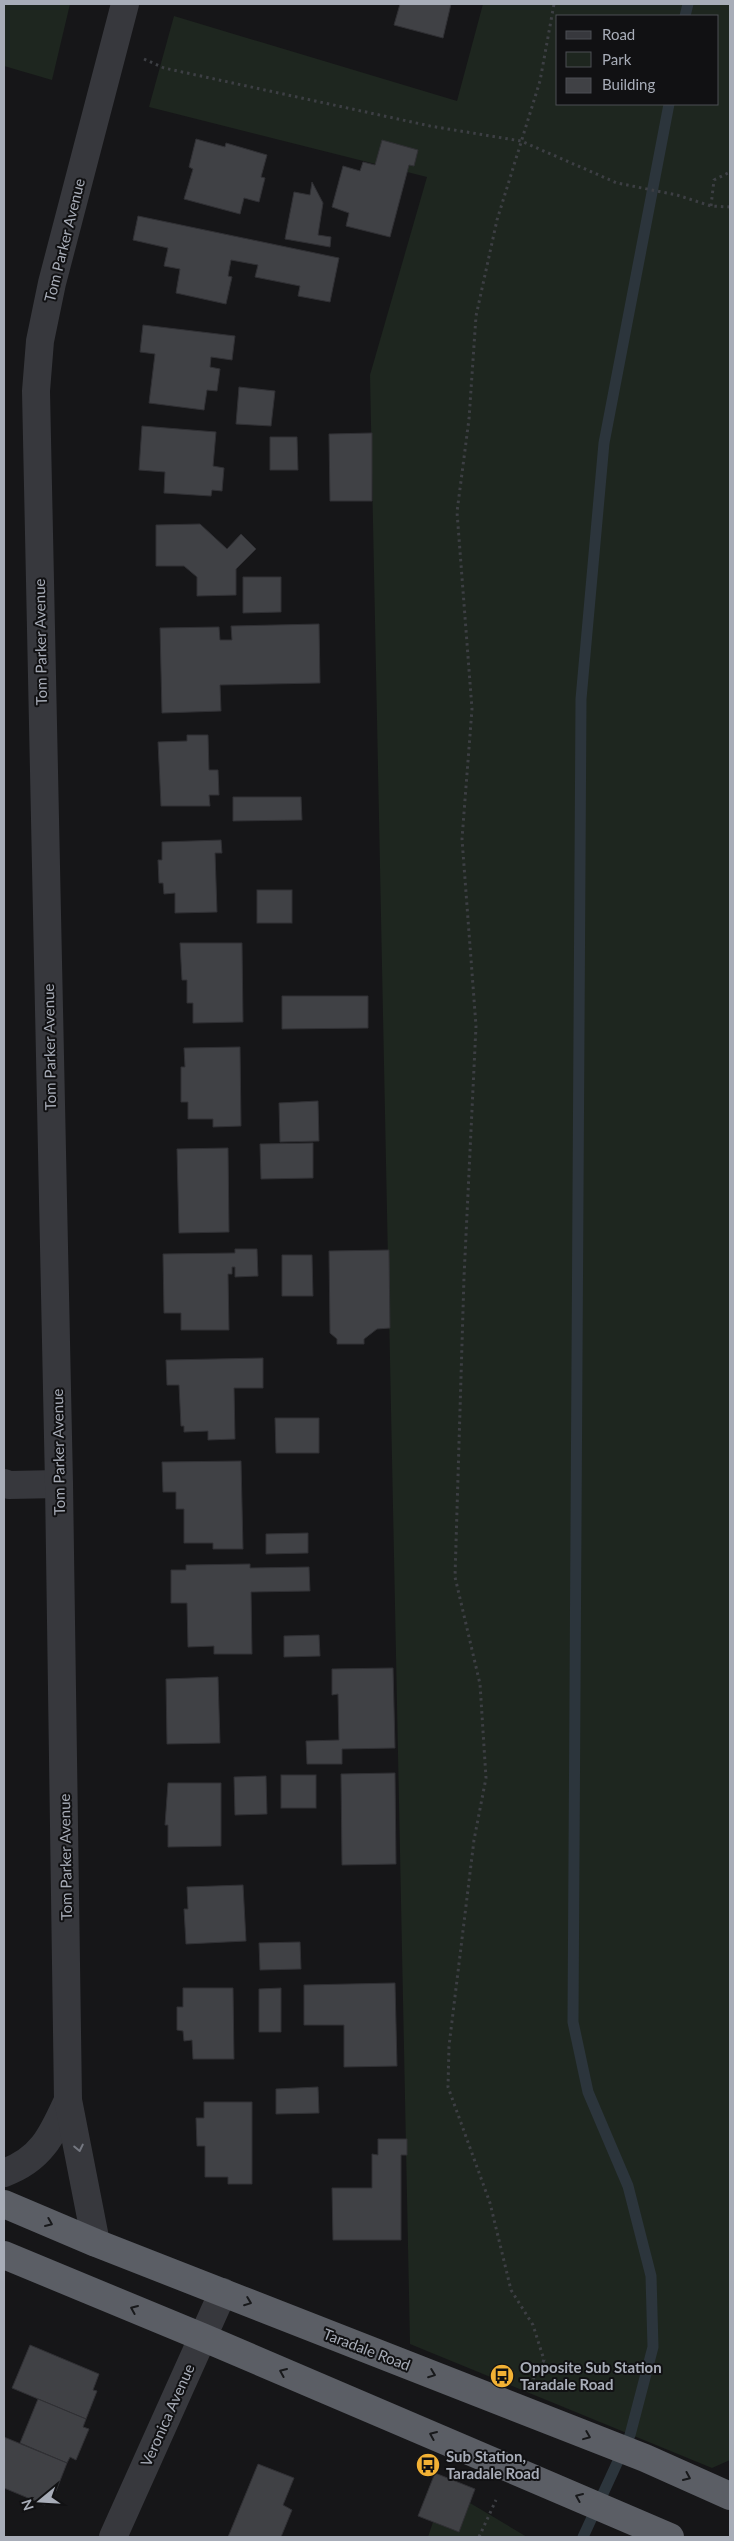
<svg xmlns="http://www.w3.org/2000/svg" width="734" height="2541" font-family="Lato,sans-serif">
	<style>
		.green { fill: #1e261f; fill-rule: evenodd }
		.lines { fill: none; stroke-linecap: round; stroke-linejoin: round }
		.stream { stroke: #2c353c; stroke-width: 11 }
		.building { fill: #404145; stroke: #303034 }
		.path { stroke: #3d3f44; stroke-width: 3; stroke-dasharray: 2.5 4; stroke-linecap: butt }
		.minor { stroke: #37383d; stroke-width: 28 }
		.trunk { stroke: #5b5e65; stroke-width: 28 }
		.oneway { stroke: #757881 }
		.oneway2 { stroke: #18191b }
		.labels { text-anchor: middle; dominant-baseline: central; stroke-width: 4; stroke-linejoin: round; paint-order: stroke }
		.street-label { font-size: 15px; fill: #a8adb8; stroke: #111113 }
		.poi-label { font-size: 15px; font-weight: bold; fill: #a8adb8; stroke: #111113; text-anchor: start }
	</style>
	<rect width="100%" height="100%" fill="#161618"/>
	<g class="green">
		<path d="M 4,4 L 70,4 L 52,80 L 4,66 Z"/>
		<path d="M 483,4 L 730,4 L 730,2460 L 712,2468 L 410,2344 L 370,375 L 427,177 L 149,107 L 174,16 L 457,101 ZM 558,16 L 718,16 L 718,104 L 558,104 Z"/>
		<path d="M 470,2503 L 527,2537 L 428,2537 L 433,2522 L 459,2532 Z"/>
	</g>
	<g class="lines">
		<g class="stream">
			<path d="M 685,16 L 688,4"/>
			<path d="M 583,2537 L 630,2435 L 653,2347 L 651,2276 L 628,2186 L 588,2092 L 573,2022 L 581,699 L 604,443 L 669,104"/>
		</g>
	</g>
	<g class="building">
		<path d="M 400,4 L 451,4 L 443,38 L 394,25 Z"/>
		<path d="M 196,139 L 225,147 L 226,143 L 267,155 L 261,177 L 265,178 L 259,202 L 244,198 L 240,214 L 184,199 L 193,169 L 189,167 Z"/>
		<path d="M 382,140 L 418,150 L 414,166 L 409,165 L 390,237 L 346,226 L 349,213 L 332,207 L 343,166 L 360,171 L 363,162 L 375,165 Z"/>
		<path d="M 312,182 L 323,203 L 318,235 L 331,237 L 330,247 L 285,239 L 294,192 L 310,195 Z"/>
		<path d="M 138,216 L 339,258 L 330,302 L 298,296 L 300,286 L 255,277 L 258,265 L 231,260 L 228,276 L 232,277 L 226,304 L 176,293 L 180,269 L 164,266 L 168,248 L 133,240 Z"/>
		<path d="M 143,325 L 235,336 L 232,360 L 211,357 L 210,367 L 220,369 L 217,391 L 207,390 L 204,410 L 149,403 L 155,354 L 140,352 Z"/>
		<path d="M 239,387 L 275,391 L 271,426 L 236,424 Z"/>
		<path d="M 142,426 L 216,432 L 213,466 L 224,468 L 222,491 L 212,490 L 211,496 L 164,493 L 165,472 L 139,470 Z"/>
		<path d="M 372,433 L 372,501 L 330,501 L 329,434 Z"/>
		<path d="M 270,437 L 297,437 L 298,470 L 270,470 Z"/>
		<path d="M 200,524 L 227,549 L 241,534 L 256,549 L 236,569 L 236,595 L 197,596 L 197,577 L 184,566 L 156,566 L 156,525 Z"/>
		<path d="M 243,577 L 281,577 L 281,612 L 243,613 Z"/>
		<path d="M 319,624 L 320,683 L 220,685 L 221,711 L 162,713 L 160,628 L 219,627 L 220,640 L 232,640 L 231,626 Z"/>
		<path d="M 187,735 L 208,735 L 209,770 L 218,770 L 219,795 L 209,795 L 210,806 L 161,806 L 158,742 L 187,741 Z"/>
		<path d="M 233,797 L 301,797 L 302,820 L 233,821 Z"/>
		<path d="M 221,840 L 222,853 L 215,853 L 217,912 L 175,913 L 175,893 L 164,894 L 163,883 L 159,883 L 158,860 L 162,860 L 162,842 Z"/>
		<rect x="257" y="890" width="35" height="33"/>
		<path d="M 180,943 L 242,943 L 243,1022 L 193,1023 L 193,1003 L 187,1003 L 187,980 L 182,980 Z"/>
		<path d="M 282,996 L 368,996 L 368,1028 L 282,1029 Z"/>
		<path d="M 240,1047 L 241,1126 L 213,1127 L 213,1119 L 188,1119 L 188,1102 L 181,1102 L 181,1067 L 185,1067 L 184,1048 Z"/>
		<path d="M 318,1101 L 319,1141 L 280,1142 L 279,1103 Z"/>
		<path d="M 313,1143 L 313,1178 L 261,1179 L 260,1144 Z"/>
		<path d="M 228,1148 L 229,1232 L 179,1233 L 177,1149 Z"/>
		<path d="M 235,1249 L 257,1249 L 258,1276 L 235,1277 L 235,1267 L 232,1267 L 232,1274 L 228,1274 L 229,1330 L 181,1330 L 181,1313 L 164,1313 L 163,1254 L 235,1253 Z"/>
		<path d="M 389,1250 L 390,1328 L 377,1329 L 364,1339 L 364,1344 L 337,1344 L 337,1339 L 330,1333 L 329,1251 Z"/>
		<path d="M 282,1255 L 312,1255 L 313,1296 L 282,1296 Z"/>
		<path d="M 263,1358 L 263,1388 L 234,1388 L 235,1439 L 208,1440 L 208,1431 L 184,1432 L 184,1426 L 181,1426 L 179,1385 L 167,1385 L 166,1360 Z"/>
		<path d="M 275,1418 L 319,1418 L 319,1453 L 276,1453 Z"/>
		<path d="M 241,1461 L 243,1549 L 213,1549 L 213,1543 L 184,1543 L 184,1509 L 176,1509 L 176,1492 L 163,1492 L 162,1462 Z"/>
		<path d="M 308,1533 L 308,1553 L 266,1554 L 266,1534 Z"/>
		<path d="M 250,1564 L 250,1568 L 309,1567 L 310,1591 L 251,1592 L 252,1654 L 214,1654 L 214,1646 L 188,1647 L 187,1603 L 171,1603 L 171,1570 L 186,1570 L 186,1565 Z"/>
		<path d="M 319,1635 L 320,1656 L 284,1657 L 284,1636 Z"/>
		<path d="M 393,1668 L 395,1748 L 342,1749 L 342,1764 L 307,1764 L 306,1741 L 339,1740 L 338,1694 L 332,1695 L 332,1669 Z"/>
		<path d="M 218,1677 L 220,1743 L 167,1744 L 166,1679 Z"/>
		<path d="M 395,1773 L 396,1864 L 342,1865 L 341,1774 Z"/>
		<rect x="281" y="1775" width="35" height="33"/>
		<path d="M 266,1776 L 267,1814 L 235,1815 L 234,1777 Z"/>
		<path d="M 168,1783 L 221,1783 L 221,1846 L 168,1847 L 168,1825 L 165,1825 Z"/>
		<path d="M 243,1885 L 246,1941 L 186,1944 L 184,1909 L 188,1909 L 187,1887 Z"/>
		<path d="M 300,1942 L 301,1969 L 260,1970 L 259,1943 Z"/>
		<path d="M 395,1983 L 397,2066 L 344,2067 L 344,2025 L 304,2025 L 304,1985 Z"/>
		<path d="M 183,1988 L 233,1988 L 234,2059 L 193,2059 L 192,2040 L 184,2041 L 183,2031 L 177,2030 L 177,2007 L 183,2007 Z"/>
		<path d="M 281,1988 L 281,2032 L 259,2032 L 259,1989 Z"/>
		<path d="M 318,2087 L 319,2113 L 276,2114 L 276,2089 Z"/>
		<path d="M 204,2102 L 252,2102 L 252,2184 L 228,2184 L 228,2177 L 205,2177 L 205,2146 L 197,2146 L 196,2118 L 204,2118 Z"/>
		<path d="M 378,2139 L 407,2139 L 407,2155 L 401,2155 L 401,2240 L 333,2240 L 332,2188 L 372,2188 L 372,2154 L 378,2155 Z"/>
		<path d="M 30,2345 L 99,2374 L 93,2390 L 97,2391 L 86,2419 L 12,2388 Z"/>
		<path d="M 38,2399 L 86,2419 L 83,2427 L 89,2429 L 76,2460 L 70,2457 L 67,2463 L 20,2443 Z"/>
		<path d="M 4,2437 L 67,2463 L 56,2491 L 52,2489 L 45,2505 L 4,2488 Z"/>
		<path d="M 258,2464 L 294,2478 L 283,2505 L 292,2510 L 281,2537 L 228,2537 Z"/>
		<path d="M 435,2473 L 475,2489 L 459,2532 L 418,2516 Z"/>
	</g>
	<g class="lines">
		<g class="path">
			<path d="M 144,59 L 164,68 L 430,126 L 521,141 L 617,183 L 677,195 L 711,206 L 730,207"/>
			<path d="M 711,206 L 714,180 L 730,172"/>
			<path d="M 533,2379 L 544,2360 L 533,2325 L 511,2290 L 490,2203 L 448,2087 L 449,2046 L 474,1840 L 486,1778 L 480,1684 L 455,1577 L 464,1277 L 476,1026 L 462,839 L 472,709 L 457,512 L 469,419 L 476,316 L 497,220 L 540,81 L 554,4"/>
			<path d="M 479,2537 L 496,2500"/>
		</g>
		<g class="minor">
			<path d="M 4,1483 L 9,1485 L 59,1484"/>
			<path d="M 4,2173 C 42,2159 52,2135 68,2100"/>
			<path d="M 96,2243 L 68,2100 L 59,1484 L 36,391 L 40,341 L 52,283 L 125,4"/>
			<path d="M 113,2537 L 223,2292"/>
		</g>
		<g class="trunk">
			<path d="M 4,2204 L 96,2243 L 645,2458 L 730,2496"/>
			<path d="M 4,2255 L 202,2337 L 670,2537"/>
		</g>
	</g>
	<defs><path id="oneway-chevron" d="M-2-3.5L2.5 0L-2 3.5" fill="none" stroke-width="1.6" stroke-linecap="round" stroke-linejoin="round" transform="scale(1.25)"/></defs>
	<use class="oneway" href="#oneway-chevron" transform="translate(79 2148) rotate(78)"/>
	<g class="oneway2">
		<use href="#oneway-chevron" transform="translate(49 2223) rotate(23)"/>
		<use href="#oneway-chevron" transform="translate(248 2302) rotate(21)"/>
		<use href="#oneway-chevron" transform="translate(134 2309) rotate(-157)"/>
		<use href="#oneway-chevron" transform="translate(283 2372) rotate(-157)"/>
		<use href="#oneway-chevron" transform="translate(432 2374) rotate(21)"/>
		<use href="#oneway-chevron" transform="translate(433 2435) rotate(-157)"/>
		<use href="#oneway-chevron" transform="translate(587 2436) rotate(22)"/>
		<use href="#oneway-chevron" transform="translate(687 2477) rotate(24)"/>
		<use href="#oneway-chevron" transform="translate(579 2497) rotate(-157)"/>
	</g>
	<defs>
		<g id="bus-disc" transform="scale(1.25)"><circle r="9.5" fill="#f2b134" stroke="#111113"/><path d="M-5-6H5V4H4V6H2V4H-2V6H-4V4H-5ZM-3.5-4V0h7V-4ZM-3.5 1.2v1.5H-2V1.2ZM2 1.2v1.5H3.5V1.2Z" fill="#111"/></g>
	</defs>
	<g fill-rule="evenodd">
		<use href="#bus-disc" x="502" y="2376"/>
		<use href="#bus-disc" x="428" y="2465"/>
	</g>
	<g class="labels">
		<g class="street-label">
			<text transform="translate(64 240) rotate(-76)">Tom Parker Avenue</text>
			<text transform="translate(40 642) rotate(-91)">Tom Parker Avenue</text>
			<text transform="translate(49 1047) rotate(-91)">Tom Parker Avenue</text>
			<text transform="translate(58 1452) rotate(-91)">Tom Parker Avenue</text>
			<text transform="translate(65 1857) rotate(-91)">Tom Parker Avenue</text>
			<text transform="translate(367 2349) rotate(21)">Taradale Road</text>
			<text transform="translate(167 2415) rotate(-66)">Veronica Avenue</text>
		</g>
		<g class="poi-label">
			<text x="520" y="2367">Opposite Sub Station<tspan x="520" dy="17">Taradale Road</tspan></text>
			<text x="446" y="2456">Sub Station,<tspan x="446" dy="17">Taradale Road</tspan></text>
		</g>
	</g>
	<rect width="734" height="2541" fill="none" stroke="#a8adb8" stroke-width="10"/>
	<rect x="556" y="15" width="162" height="90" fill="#111113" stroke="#4d4f55"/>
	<rect x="566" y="31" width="25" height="8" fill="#37383d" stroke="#4d4f55"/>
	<text x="602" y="40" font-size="15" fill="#a8adb8">Road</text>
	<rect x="566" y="52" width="25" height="15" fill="#1e261f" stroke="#4d4f55"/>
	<text x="602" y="65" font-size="15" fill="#a8adb8">Park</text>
	<rect x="566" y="78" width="25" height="15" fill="#404145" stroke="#4d4f55"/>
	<text x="602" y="90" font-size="15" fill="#a8adb8">Building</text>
	<g transform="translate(40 2501) rotate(252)" stroke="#111113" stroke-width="4" paint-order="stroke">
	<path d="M0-4L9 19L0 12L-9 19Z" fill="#a8adb8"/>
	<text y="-8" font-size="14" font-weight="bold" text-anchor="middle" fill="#a8adb8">N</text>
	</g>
</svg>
